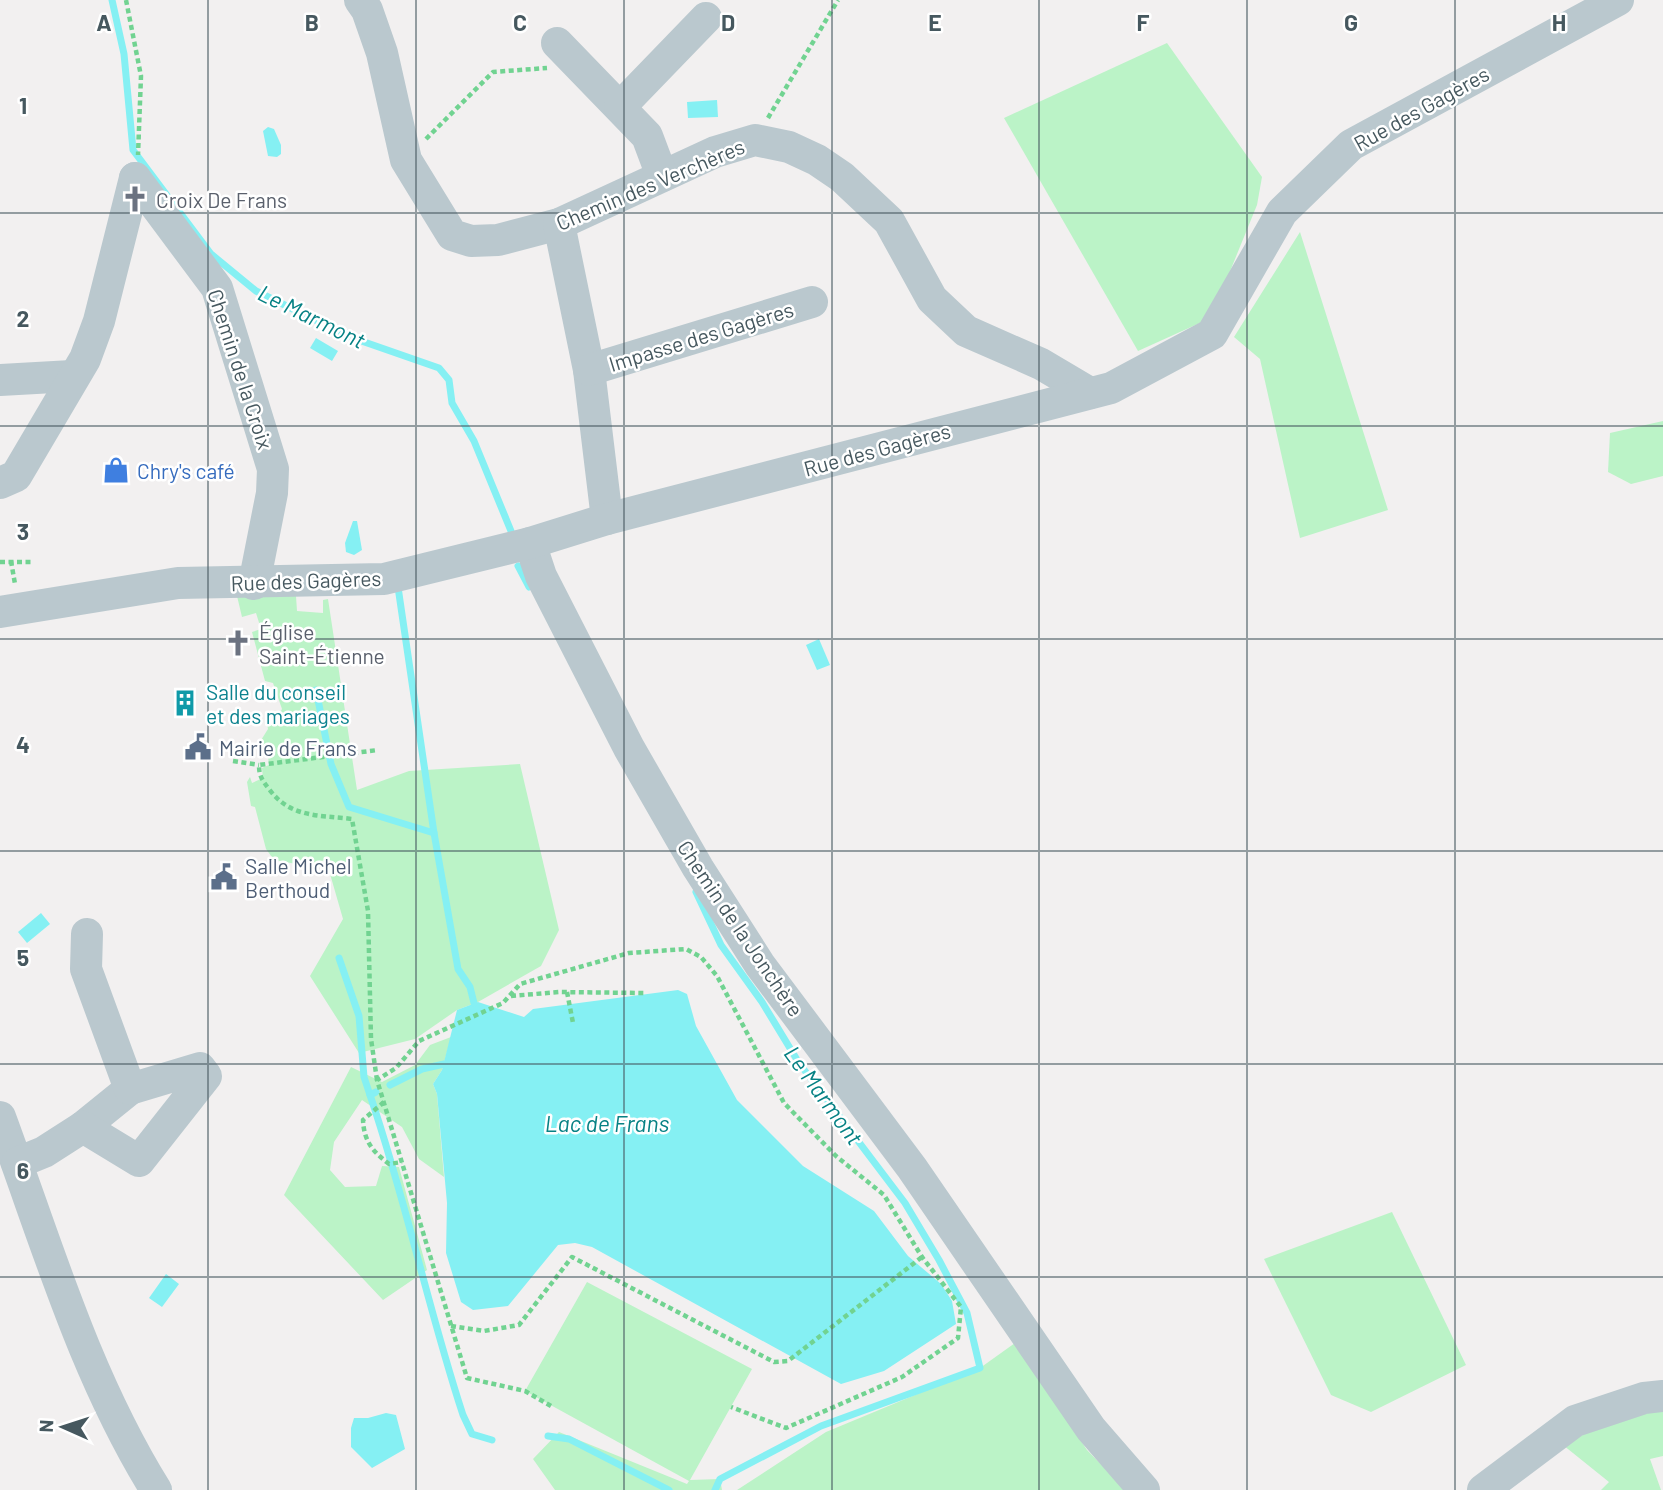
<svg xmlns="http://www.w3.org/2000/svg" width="1663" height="1490" font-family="Barlow,sans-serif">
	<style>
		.green { fill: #bbf3c7 }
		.water { fill: #85f0f3 }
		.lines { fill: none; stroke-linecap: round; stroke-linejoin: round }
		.stream { stroke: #85f0f3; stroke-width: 7 }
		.path { stroke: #71d391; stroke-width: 4.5; stroke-dasharray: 5 3.5; stroke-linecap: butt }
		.minor { stroke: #bac8ce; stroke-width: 32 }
		.grid { fill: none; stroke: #46585f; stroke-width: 2; stroke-opacity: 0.55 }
		.labels { text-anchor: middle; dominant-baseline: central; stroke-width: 5; stroke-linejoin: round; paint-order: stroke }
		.street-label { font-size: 21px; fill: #46585f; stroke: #fff }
		.worship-label { font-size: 21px; fill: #5b616d; stroke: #fff; text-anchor: start }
		.shop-label { font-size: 21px; fill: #366cbe; stroke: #fff; text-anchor: start }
		.culture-label { font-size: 21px; fill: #0d838f; stroke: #fff; text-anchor: start }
		.service-label { font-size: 21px; fill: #4e5e75; stroke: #fff; text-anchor: start }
		.water-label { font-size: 23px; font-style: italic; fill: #068184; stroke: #fff }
		.grid-label { font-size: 23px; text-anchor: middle; font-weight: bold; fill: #46585f; stroke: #fff; stroke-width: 5; stroke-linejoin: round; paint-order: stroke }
	</style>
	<rect width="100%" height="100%" fill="#f2f0f0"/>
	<g class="green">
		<path d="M 1167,43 L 1262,177 L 1257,205 L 1211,318 L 1138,351 L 1004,118 Z"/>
		<path d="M 1300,232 L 1388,510 L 1300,538 L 1260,359 L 1234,337 Z"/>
		<path d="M 1663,421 L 1663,476 L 1631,484 L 1608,472 L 1610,433 Z"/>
		<path d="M 237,596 L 296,596 L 297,611 L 323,613 L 323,600 L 328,599 L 357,790 L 409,771 L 520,764 L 559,930 L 541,966 L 478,1002 L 457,1010 L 415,1039 L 359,1053 L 310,976 L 343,919 L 326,860 L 302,865 L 274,860 L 266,849 L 255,807 L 251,806 L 247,782 L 250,777 L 252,783 L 263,778 L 262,768 L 269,765 L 267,748 L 260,748 L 258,745 L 268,729 L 266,719 L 279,715 L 282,709 L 273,683 L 265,681 L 252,632 L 261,629 L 256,613 L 242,617 Z"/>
		<path d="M 451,1037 L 442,1070 L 433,1084 L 437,1094 L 444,1177 L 419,1159 L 402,1127 L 362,1100 L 334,1142 L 330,1170 L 345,1187 L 376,1186 L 382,1166 L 399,1167 L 427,1270 L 383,1300 L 284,1195 L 351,1067 L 382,1082 L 415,1065 L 430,1045 Z"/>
		<path d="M 1392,1212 L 1466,1365 L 1371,1412 L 1331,1395 L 1264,1259 Z"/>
		<path d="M 587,1282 L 752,1369 L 690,1480 L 720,1479 L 722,1490 L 555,1490 L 533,1459 L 559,1432 L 687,1484 L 689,1481 L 525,1391 Z"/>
		<path d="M 1015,1343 L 1087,1450 L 1126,1490 L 737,1490 L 826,1432 L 980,1368 Z"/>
		<path d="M 1663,1404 L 1663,1456 L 1650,1459 L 1661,1490 L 1601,1490 L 1609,1482 L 1563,1445 L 1602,1425 Z"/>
	</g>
	<g class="water">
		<path d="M 717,100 L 718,117 L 688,118 L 687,102 Z"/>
		<path d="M 268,127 L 274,129 L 281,145 L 281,154 L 277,157 L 268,156 L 263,131 Z"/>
		<path d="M 316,338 L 338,351 L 332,361 L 310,348 Z"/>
		<path d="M 353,521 L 357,521 L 362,550 L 354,555 L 346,552 L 345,543 Z"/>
		<path d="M 819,639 L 830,665 L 817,670 L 806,645 Z"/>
		<path d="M 41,913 L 50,924 L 27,943 L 18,932 Z"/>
		<path d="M 678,990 L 687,994 L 696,1026 L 737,1100 L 803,1166 L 874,1211 L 908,1256 L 941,1284 L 952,1301 L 956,1324 L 884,1371 L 841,1384 L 592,1247 L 575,1243 L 558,1245 L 508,1306 L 473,1310 L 461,1302 L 446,1253 L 447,1203 L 437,1094 L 433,1084 L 442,1070 L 457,1010 L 478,1002 L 524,1017 L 533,1009 Z"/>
		<path d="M 166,1274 L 179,1284 L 162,1307 L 149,1298 Z"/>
		<path d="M 386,1413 L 396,1415 L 405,1449 L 372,1468 L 351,1447 L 351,1428 L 354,1418 L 368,1418 Z"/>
	</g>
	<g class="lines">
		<g class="stream">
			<path d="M 112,0 L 124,54 L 133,150 L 211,254 L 256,291 L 350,337 L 439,368 L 449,380 L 452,403 L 474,441 L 511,531"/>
			<path d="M 518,566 L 529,587"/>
			<path d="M 398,587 L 434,833 L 458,969 L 470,987 L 474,1003"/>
			<path d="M 316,690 L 331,764 L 349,807 L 434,833"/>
			<path d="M 696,892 L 721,945 L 762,1002 L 799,1063 L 905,1203 L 939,1260 L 967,1313 L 980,1368 L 821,1426 L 720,1479 L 715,1490"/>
			<path d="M 339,958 L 359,1016 L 364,1077 L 370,1095 L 376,1092"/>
			<path d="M 390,1085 L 422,1069 L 444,1064"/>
			<path d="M 370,1095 C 406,1200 428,1309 463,1415 L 472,1434 L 492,1440"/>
			<path d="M 548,1436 L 569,1439 L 669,1490"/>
		</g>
		<g class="path">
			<path d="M 126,0 L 141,76 L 138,155"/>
			<path d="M 768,118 L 838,0"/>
			<path d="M 426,139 L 493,72 L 547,68"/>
			<path d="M 11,561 L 15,584"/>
			<path d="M 0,562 L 31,562"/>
			<path d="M 233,761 L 259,765"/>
			<path d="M 567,992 L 573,1023"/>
			<path d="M 511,996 L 559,992 L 644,993"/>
			<path d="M 377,1080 L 371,1039 L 368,911 L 352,819 C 319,815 290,818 269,789 C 262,780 259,776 259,765 L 378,750"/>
			<path d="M 384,1102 L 363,1120 C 364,1141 372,1151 389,1164 L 402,1162"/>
			<path d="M 451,1326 L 484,1331 L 519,1325 L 572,1257 L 774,1362 L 788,1361 L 922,1257"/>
			<path d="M 551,1406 L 525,1391 L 467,1378 L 377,1080 L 396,1068 L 419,1041 L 503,1003 L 520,984 L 629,953 L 686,949 L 701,957 L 717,976 L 784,1103 L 836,1156 L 884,1195 L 922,1257 L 961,1307 L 958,1338 L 902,1377 L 786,1428 L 731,1407"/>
		</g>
		<g class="minor">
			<path d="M 360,0 L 367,10 L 382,53 L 406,160 L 452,235 L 471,241 L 498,240 L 559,224 L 715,152 L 755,140 L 789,147 L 817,160 L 842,177 L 889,221 L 932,299 L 966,331 L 1041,364 L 1090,393"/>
			<path d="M 557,43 L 647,136 L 662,176"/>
			<path d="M 620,107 L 706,18"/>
			<path d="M 135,178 L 217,288 L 273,469 L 272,493 L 254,584"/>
			<path d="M 559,224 L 589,370 L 607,519"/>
			<path d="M 589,370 L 812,302"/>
			<path d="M 0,380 L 72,376"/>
			<path d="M 0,483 L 16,476 L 85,359 L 99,321 L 135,178"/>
			<path d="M 530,543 L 541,576 L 629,748 L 698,868 L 760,965 L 912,1168 L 1091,1429 L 1144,1490"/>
			<path d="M 0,612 L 178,583 L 384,579 L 530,543 L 607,519 L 1111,388 L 1212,334 L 1282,212 L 1351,145 L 1618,0"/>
			<path d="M 0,1117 C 47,1244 84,1374 156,1490"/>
			<path d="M 83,1127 L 130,1089"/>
			<path d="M 17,1163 L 44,1152 L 83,1127 L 139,1161 L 206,1076 L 200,1068 L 130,1089 L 86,969 L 87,934"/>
			<path d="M 1483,1490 L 1575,1421 L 1644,1398 L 1663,1396"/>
		</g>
	</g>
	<path class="grid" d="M 208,0 L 208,1490M 416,0 L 416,1490M 624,0 L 624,1490M 832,0 L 832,1490M 1039,0 L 1039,1490M 1247,0 L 1247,1490M 1455,0 L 1455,1490M 0,213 L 1663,213M 0,426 L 1663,426M 0,639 L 1663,639M 0,851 L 1663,851M 0,1064 L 1663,1064M 0,1277 L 1663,1277"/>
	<defs>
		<g id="church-bare" transform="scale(2.1)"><path d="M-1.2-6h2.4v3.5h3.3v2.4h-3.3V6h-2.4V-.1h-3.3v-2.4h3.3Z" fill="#6b7280" stroke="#fff" stroke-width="2.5" paint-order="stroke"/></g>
		<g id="shop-bare" transform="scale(2.1)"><path d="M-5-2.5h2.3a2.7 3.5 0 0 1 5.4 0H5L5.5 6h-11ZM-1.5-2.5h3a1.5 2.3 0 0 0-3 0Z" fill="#3f7fe0" stroke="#fff" stroke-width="2.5" paint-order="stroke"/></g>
		<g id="building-bare" transform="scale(2.1)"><path d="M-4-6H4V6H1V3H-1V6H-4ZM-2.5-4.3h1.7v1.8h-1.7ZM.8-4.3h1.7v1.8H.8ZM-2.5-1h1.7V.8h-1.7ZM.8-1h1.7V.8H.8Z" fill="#0f9aa8" stroke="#fff" stroke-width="2.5" paint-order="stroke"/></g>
		<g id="civic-bare" transform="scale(2.1)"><path d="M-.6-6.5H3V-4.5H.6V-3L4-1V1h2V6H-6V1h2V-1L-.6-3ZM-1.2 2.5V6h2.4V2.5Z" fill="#5c6f8a" stroke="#fff" stroke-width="2.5" paint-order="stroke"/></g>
	</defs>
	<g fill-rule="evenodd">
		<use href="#church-bare" x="135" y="199"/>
		<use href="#shop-bare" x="116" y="470"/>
		<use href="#church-bare" x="238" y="643"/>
		<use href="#building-bare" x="185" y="703"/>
		<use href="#civic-bare" x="198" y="747"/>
		<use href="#civic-bare" x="224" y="877"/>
	</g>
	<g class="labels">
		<g class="street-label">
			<text transform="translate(1421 108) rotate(-29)">Rue des Gagères</text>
			<text transform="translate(650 184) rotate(-23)">Chemin des Verchères</text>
			<text transform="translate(701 336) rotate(-17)">Impasse des Gagères</text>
			<text transform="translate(241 369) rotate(72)">Chemin de la Croix</text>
			<text transform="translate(877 449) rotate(-15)">Rue des Gagères</text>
			<text transform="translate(306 580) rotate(-2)">Rue des Gagères</text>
			<text transform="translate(741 928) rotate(56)">Chemin de la Jonchère</text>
		</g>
		<g class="worship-label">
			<text x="156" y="199">Croix De Frans</text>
			<text x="259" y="631">Église<tspan x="259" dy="24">Saint-Étienne</tspan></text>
		</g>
		<g class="shop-label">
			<text x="137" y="470">Chry's café</text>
		</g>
		<g class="culture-label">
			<text x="206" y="691">Salle du conseil<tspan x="206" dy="24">et des mariages</tspan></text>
		</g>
		<g class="service-label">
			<text x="219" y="747">Mairie de Frans</text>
			<text x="245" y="865">Salle Michel<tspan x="245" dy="24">Berthoud</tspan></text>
		</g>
		<g class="water-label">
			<text transform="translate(312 316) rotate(26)">Le Marmont</text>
			<text transform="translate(824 1095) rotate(54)">Le Marmont</text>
			<text x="607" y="1123">Lac de Frans</text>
		</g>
	</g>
	<g class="grid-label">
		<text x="104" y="31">A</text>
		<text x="312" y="31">B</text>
		<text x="520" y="31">C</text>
		<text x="728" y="31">D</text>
		<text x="935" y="31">E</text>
		<text x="1143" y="31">F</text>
		<text x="1351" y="31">G</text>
		<text x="1559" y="31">H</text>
		<text x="23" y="114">1</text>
		<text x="23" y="327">2</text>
		<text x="23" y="540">3</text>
		<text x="23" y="753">4</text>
		<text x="23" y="966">5</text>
		<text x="23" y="1179">6</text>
	</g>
	<g transform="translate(63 1427) rotate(273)" stroke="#ffffff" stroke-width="5" paint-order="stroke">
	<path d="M0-5L12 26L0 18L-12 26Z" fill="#46585f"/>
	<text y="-10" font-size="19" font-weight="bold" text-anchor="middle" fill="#46585f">N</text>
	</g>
</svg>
